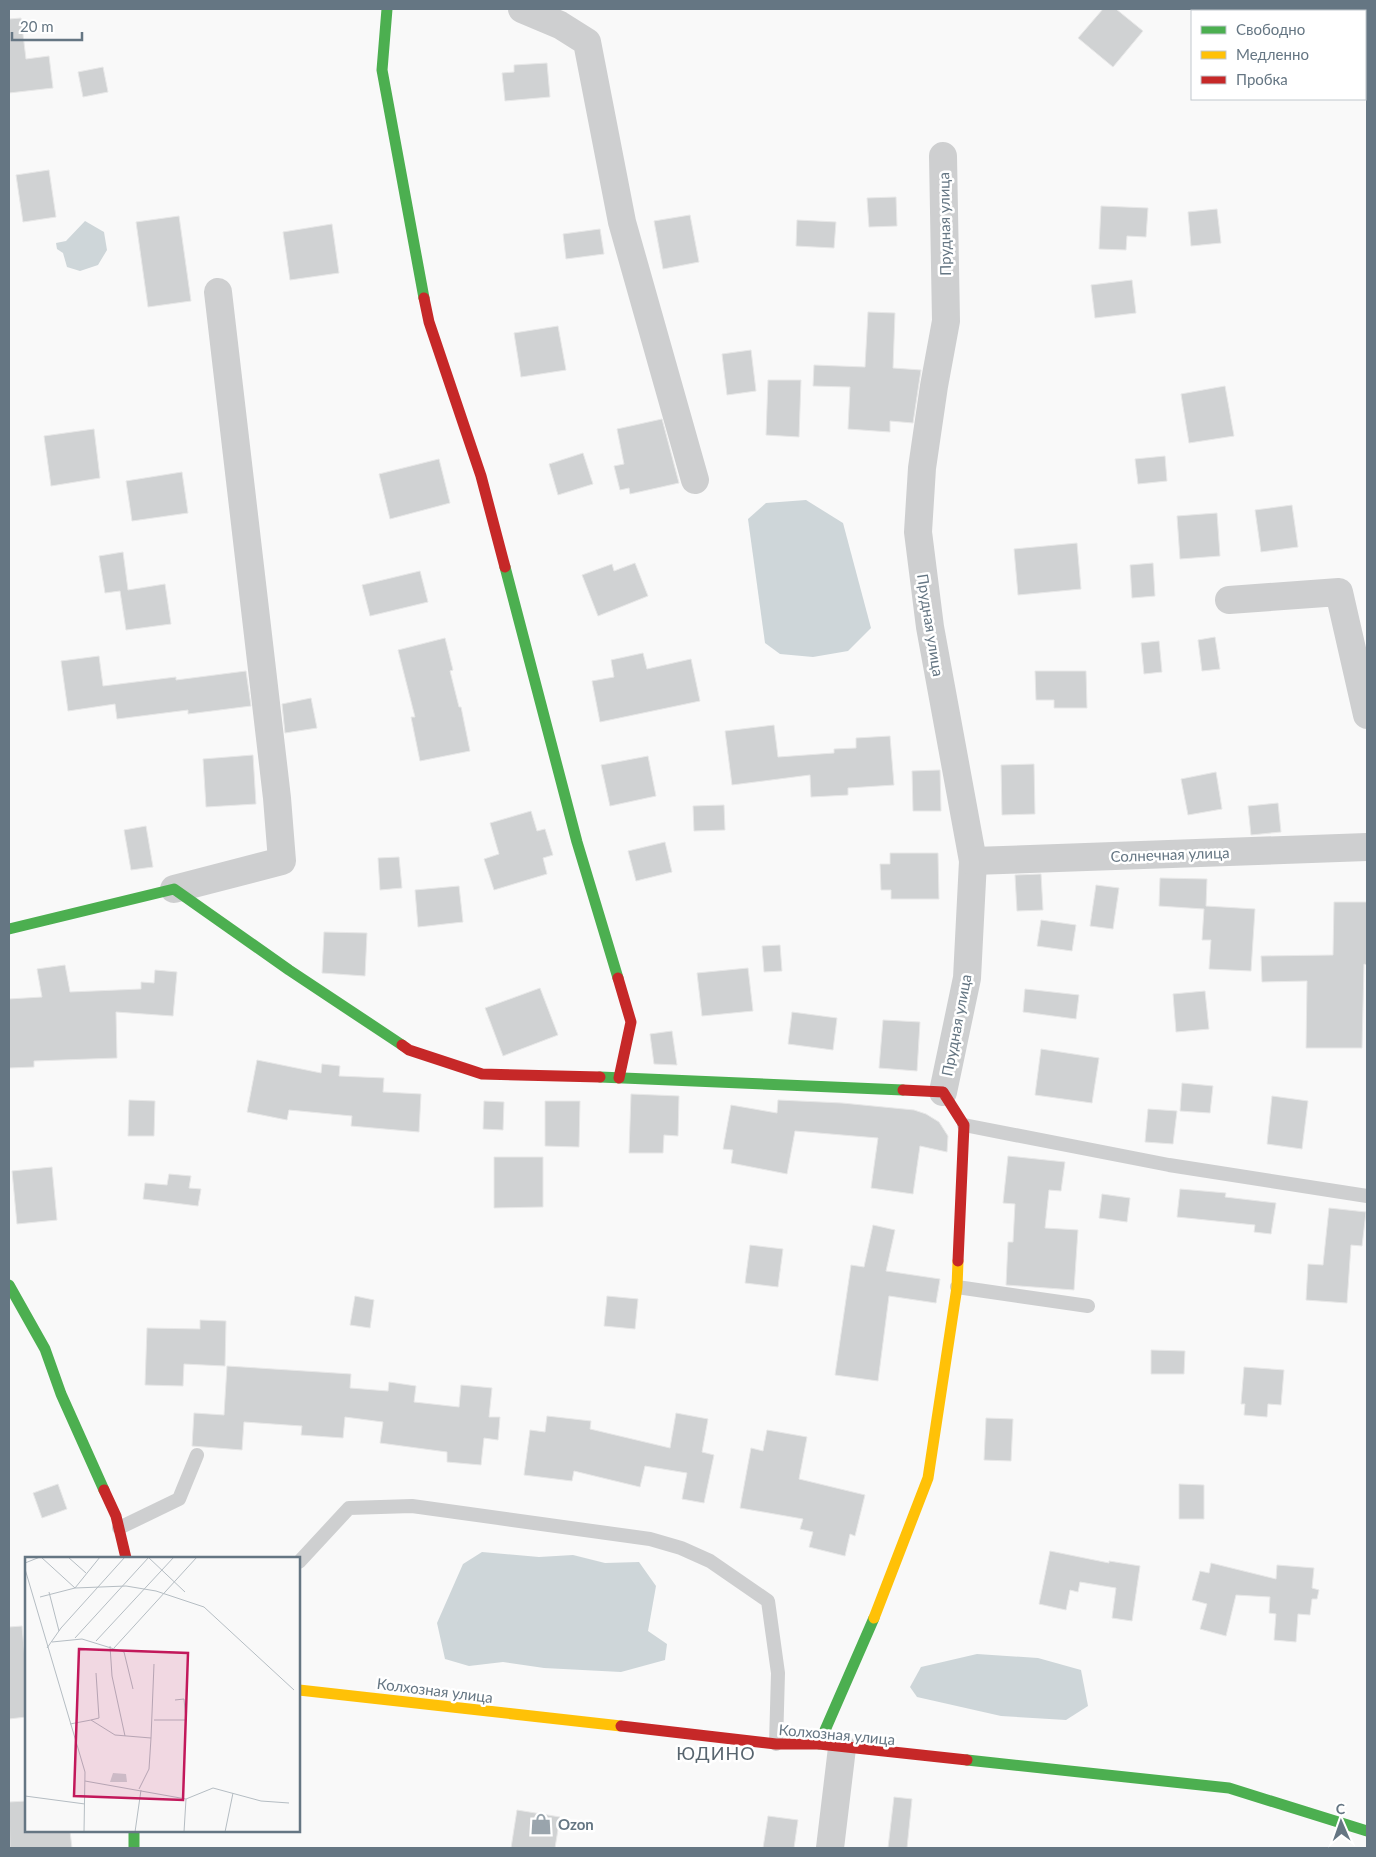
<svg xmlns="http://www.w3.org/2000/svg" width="1376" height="1857" font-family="Lato,sans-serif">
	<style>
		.water { fill: #ced6d9 }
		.building { fill: #d0d2d3; stroke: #e8e8e8 }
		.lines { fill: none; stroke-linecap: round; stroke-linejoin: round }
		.lane { stroke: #cecfd0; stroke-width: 14 }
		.street { stroke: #cecfd0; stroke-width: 28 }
		.fast { stroke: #4caf50; stroke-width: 11 }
		.slow { stroke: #ffc107; stroke-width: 11 }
		.jam { stroke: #c62828; stroke-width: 11 }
		.labels { text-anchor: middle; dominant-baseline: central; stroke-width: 5; stroke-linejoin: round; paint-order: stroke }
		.street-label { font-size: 15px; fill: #657683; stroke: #fff }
		.poi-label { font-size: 15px; font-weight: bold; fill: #657683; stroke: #fff; text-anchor: start }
		.quarter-label { font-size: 18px; letter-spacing: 1px; fill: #57646e; stroke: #fff }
		.inset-road { fill: none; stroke: #b5bdc3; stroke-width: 1 }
		.view { fill: #c2185b; fill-opacity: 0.15; stroke: #c2185b; stroke-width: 2.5 }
		.inset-edge { fill: none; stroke: #657683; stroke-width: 2.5 }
	</style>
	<rect width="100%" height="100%" fill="#f9f9f9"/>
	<g class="water">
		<path d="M 85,221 L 104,232 L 107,250 L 98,265 L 80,271 L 67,267 L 63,253 L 57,249 L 56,243 L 66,241 Z"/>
		<path d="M 806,500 L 843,523 L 871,628 L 848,651 L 813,657 L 780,654 L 765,643 L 748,519 L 766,503 Z"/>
		<path d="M 482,1552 L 539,1557 L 573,1555 L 605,1563 L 639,1562 L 656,1586 L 648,1631 L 667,1644 L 665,1660 L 621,1672 L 544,1668 L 503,1662 L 469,1666 L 445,1659 L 437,1623 L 463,1564 Z"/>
		<path d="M 977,1654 L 1038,1658 L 1081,1670 L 1088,1706 L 1066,1720 L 1001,1716 L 917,1697 L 910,1687 L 921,1667 Z"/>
	</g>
	<g class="building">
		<path d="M 1103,9 L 1116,9 L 1143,31 L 1113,67 L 1078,38 Z"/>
		<path d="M 21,18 L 26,59 L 49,56 L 53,88 L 9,93 L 9,19 Z"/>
		<path d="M 547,63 L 550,97 L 505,101 L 502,73 L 514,72 L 514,65 Z"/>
		<path d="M 103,67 L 108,92 L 83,97 L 78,72 Z"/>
		<path d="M 49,170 L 56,217 L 23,222 L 16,175 Z"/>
		<path d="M 896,197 L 897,226 L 869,227 L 867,198 Z"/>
		<path d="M 1101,206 L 1148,208 L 1146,237 L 1127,236 L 1126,250 L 1099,249 Z"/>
		<path d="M 1217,209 L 1221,243 L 1191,246 L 1188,212 Z"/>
		<path d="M 690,215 L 699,262 L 663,269 L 654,221 Z"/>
		<path d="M 179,216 L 191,301 L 148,307 L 136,222 Z"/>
		<path d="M 797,220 L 836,222 L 834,248 L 796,246 Z"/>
		<path d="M 332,224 L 339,273 L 290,280 L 283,232 Z"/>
		<path d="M 600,229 L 604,254 L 566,259 L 563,234 Z"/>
		<path d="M 1132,280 L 1136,313 L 1095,318 L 1091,285 Z"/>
		<path d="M 868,312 L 895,313 L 893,368 L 921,370 L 913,423 L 890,421 L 890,432 L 848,429 L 850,387 L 813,386 L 814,365 L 865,367 Z"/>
		<path d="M 558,326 L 566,370 L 521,377 L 514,333 Z"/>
		<path d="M 751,350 L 756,391 L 727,395 L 722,354 Z"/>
		<path d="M 768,380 L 801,380 L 799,437 L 766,435 Z"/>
		<path d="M 1225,386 L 1234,436 L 1189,443 L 1181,394 Z"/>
		<path d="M 662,419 L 679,483 L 630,494 L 629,488 L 620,490 L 614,466 L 624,464 L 617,429 Z"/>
		<path d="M 94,429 L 100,478 L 51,486 L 44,436 Z"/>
		<path d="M 583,453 L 593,484 L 558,495 L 549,464 Z"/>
		<path d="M 1165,456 L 1167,481 L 1138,484 L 1135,459 Z"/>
		<path d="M 439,459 L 450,503 L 390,519 L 379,474 Z"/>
		<path d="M 182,472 L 188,513 L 132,521 L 126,481 Z"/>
		<path d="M 1292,505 L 1298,547 L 1261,552 L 1255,510 Z"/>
		<path d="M 1217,513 L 1220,556 L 1180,559 L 1177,516 Z"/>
		<path d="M 1077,543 L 1081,589 L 1018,595 L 1014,549 Z"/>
		<path d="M 123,552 L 128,590 L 165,584 L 171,624 L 126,630 L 120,591 L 105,593 L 99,556 Z"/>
		<path d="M 635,563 L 648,596 L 598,616 L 582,575 L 612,564 L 614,571 Z"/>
		<path d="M 1153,563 L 1155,596 L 1132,598 L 1130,565 Z"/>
		<path d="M 420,571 L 428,602 L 370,616 L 362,585 Z"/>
		<path d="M 1215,637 L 1220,669 L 1202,671 L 1198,640 Z"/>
		<path d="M 445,638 L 453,670 L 450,671 L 459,707 L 461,707 L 470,751 L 420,761 L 411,717 L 415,717 L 398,650 Z"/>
		<path d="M 1159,641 L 1162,672 L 1144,674 L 1141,643 Z"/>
		<path d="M 643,653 L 647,669 L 691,659 L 700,701 L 600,722 L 592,681 L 614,677 L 611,660 Z"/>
		<path d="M 99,656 L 103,686 L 176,677 L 176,680 L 246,671 L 251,706 L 188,714 L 188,710 L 117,719 L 115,704 L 68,711 L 61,661 Z"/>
		<path d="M 1035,671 L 1086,671 L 1087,708 L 1054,708 L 1054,700 L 1036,700 Z"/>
		<path d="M 311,698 L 317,728 L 285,733 L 282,704 Z"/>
		<path d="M 774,725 L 778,757 L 834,753 L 834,749 L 856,748 L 856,738 L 890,736 L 894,785 L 848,788 L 848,795 L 811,797 L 810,775 L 732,785 L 725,731 Z"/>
		<path d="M 253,755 L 256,804 L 206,807 L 203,759 Z"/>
		<path d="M 648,756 L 656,796 L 610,806 L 601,765 Z"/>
		<path d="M 1034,764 L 1035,814 L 1002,815 L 1001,765 Z"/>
		<path d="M 940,770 L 941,811 L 913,811 L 912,771 Z"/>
		<path d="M 1216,772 L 1222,809 L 1188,815 L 1181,779 Z"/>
		<path d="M 1278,803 L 1281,832 L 1251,835 L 1248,806 Z"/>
		<path d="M 724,805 L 725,830 L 694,831 L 693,806 Z"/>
		<path d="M 531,811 L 537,831 L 545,829 L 553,855 L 543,858 L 547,874 L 494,890 L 484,859 L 499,854 L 490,823 Z"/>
		<path d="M 146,826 L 153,867 L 131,870 L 124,830 Z"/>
		<path d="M 665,842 L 672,872 L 636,881 L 628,851 Z"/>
		<path d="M 890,853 L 938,853 L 939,899 L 891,899 L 891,890 L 881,890 L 880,864 L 890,864 Z"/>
		<path d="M 399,857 L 402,888 L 380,890 L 378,858 Z"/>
		<path d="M 1041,874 L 1043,910 L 1017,911 L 1015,875 Z"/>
		<path d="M 1160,878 L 1207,879 L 1206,906 L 1255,909 L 1251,971 L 1209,969 L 1211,940 L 1202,940 L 1204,909 L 1159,906 Z"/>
		<path d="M 1096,885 L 1119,888 L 1113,929 L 1090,926 Z"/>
		<path d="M 459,886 L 463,922 L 418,927 L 415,890 Z"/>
		<path d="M 1334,902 L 1367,902 L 1367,965 L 1364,964 L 1362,1048 L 1306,1048 L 1307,981 L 1262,982 L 1261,956 L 1333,955 Z"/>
		<path d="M 1041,920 L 1076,925 L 1072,951 L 1037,946 Z"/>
		<path d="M 324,932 L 367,933 L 365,976 L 322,973 Z"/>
		<path d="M 780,945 L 782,971 L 764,972 L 762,946 Z"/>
		<path d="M 65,965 L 70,992 L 141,989 L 141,982 L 154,983 L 155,970 L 177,972 L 173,1016 L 116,1012 L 117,1058 L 34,1061 L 34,1067 L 9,1068 L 9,999 L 42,997 L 37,969 Z"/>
		<path d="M 748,968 L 753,1011 L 702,1016 L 697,973 Z"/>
		<path d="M 540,988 L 558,1035 L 503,1056 L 485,1008 Z"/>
		<path d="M 1025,989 L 1079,995 L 1076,1019 L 1023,1012 Z"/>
		<path d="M 1205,991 L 1209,1029 L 1176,1032 L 1173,994 Z"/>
		<path d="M 792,1012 L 837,1018 L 833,1050 L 788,1044 Z"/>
		<path d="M 883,1020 L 920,1022 L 917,1071 L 879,1068 Z"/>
		<path d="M 672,1031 L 677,1065 L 654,1064 L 650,1034 Z"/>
		<path d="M 1041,1049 L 1099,1058 L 1092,1103 L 1035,1095 Z"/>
		<path d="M 257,1060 L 321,1073 L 322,1064 L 340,1066 L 339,1076 L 384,1078 L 383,1092 L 421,1094 L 419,1132 L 351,1126 L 352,1116 L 289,1110 L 287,1120 L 247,1112 Z"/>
		<path d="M 1182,1083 L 1213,1086 L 1210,1113 L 1180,1111 Z"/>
		<path d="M 631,1094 L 679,1096 L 678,1136 L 664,1135 L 663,1153 L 629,1153 Z"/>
		<path d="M 1272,1096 L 1308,1101 L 1302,1149 L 1267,1144 Z"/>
		<path d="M 129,1100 L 155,1101 L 154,1136 L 128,1136 Z"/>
		<path d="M 778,1100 L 842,1103 L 914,1110 L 926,1114 L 939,1122 L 948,1136 L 947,1152 L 920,1146 L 913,1194 L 871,1188 L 878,1138 L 795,1131 L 787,1174 L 731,1163 L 733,1150 L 723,1149 L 731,1105 L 777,1113 Z"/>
		<path d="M 484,1101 L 504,1102 L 503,1130 L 483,1129 Z"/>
		<path d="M 545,1101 L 580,1101 L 579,1147 L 545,1146 Z"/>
		<path d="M 1148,1109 L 1177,1111 L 1173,1144 L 1145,1142 Z"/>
		<path d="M 1008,1156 L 1065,1162 L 1061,1191 L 1049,1190 L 1045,1228 L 1078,1230 L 1074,1290 L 1006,1285 L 1008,1242 L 1013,1242 L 1015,1204 L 1003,1203 Z"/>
		<path d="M 494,1157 L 543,1157 L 543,1207 L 494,1208 Z"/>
		<path d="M 52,1167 L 57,1220 L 17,1224 L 12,1171 Z"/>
		<path d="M 169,1174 L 191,1176 L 189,1188 L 201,1189 L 198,1206 L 143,1199 L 145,1183 L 167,1185 Z"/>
		<path d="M 1180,1189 L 1226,1193 L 1225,1197 L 1276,1203 L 1271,1234 L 1254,1232 L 1255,1225 L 1177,1217 Z"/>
		<path d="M 1102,1194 L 1130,1198 L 1127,1222 L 1099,1218 Z"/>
		<path d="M 1329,1208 L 1366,1212 L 1362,1246 L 1351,1245 L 1347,1303 L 1306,1300 L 1308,1264 L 1323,1265 Z"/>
		<path d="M 873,1225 L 895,1230 L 886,1271 L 940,1279 L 936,1303 L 889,1296 L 878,1381 L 835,1375 L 851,1265 L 864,1267 Z"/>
		<path d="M 750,1245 L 783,1249 L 778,1287 L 745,1283 Z"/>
		<path d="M 355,1296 L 374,1300 L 370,1328 L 350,1325 Z"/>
		<path d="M 607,1296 L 638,1299 L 635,1329 L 604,1326 Z"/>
		<path d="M 200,1320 L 226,1321 L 225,1366 L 184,1364 L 183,1386 L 145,1385 L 147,1328 L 200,1329 Z"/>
		<path d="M 1151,1350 L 1185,1351 L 1184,1374 L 1151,1374 Z"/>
		<path d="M 227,1366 L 351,1374 L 350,1388 L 388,1391 L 389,1382 L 416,1386 L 414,1402 L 459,1407 L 461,1385 L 492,1388 L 489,1417 L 500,1417 L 498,1440 L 484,1438 L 481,1465 L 447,1462 L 447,1452 L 380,1443 L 383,1422 L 345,1417 L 343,1438 L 301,1435 L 302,1426 L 244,1422 L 242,1450 L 192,1446 L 194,1413 L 224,1415 Z"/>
		<path d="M 1244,1367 L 1284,1370 L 1281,1405 L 1268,1404 L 1267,1417 L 1244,1415 L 1245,1404 L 1241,1404 Z"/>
		<path d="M 676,1413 L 708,1419 L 702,1452 L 714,1455 L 704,1503 L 682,1499 L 687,1473 L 645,1466 L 640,1487 L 574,1471 L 572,1481 L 524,1475 L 530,1430 L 545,1432 L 547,1416 L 591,1421 L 590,1429 L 670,1448 Z"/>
		<path d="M 986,1418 L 1013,1419 L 1011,1461 L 984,1460 Z"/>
		<path d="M 767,1430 L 807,1437 L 799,1479 L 865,1495 L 855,1536 L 850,1534 L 845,1556 L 809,1547 L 813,1532 L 800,1529 L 803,1519 L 740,1508 L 751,1448 L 763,1451 Z"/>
		<path d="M 58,1484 L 67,1509 L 42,1518 L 33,1493 Z"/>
		<path d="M 1179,1484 L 1204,1485 L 1204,1519 L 1179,1519 Z"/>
		<path d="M 1050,1551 L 1109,1563 L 1109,1561 L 1140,1566 L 1132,1621 L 1112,1618 L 1116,1588 L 1080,1582 L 1078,1592 L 1070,1590 L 1066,1610 L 1039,1604 Z"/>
		<path d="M 1211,1563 L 1276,1579 L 1277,1565 L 1314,1568 L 1312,1588 L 1319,1590 L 1317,1599 L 1312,1599 L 1310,1615 L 1298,1614 L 1296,1642 L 1274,1640 L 1276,1614 L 1269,1613 L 1270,1597 L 1236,1595 L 1226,1636 L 1200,1629 L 1207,1604 L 1192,1600 L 1200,1571 L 1209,1573 Z"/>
		<path d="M 22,1626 L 26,1671 L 26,1717 L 9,1719 L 9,1627 Z"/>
		<path d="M 894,1797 L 912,1799 L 907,1848 L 888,1848 Z"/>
		<path d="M 26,1801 L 26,1831 L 70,1831 L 72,1848 L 10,1848 L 9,1802 Z"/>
		<path d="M 517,1810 L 560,1817 L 555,1848 L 511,1848 Z"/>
		<path d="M 768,1816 L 798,1820 L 794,1848 L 763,1848 Z"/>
	</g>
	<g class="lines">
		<g class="lane">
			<path d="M 964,1125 L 1169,1165 L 1367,1196"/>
			<path d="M 957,1287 L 1088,1306"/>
			<path d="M 119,1528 L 179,1499 L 197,1455"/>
			<path d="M 299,1562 L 349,1508 L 412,1506 L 650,1539 L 681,1548 L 710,1561 L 768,1601 L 778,1673 L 776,1744"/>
		</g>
		<g class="street">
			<path d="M 522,9 L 560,25 L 587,42 L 622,222 L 695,480"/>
			<path d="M 943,156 L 946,321 L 934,386 L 922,468 L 918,532 L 930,627 L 973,861 L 967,978 L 943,1092"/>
			<path d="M 1229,600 L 1339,592 L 1367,715"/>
			<path d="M 973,861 L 1367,847"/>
			<path d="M 174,889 L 282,861 L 277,798 L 218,292"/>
			<path d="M 830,1848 L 842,1748"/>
		</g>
		<g class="fast">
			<path d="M 387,9 L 382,70 L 424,298"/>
			<path d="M 505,567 L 577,842 L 618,978"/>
			<path d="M 9,929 L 174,889 L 289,970 L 402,1045"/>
			<path d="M 600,1077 L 903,1090"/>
			<path d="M 9,1285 L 45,1349 L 61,1394 L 104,1490"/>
			<path d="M 819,1744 L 874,1618"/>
			<path d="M 967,1760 L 1229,1788 L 1367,1831"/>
			<path d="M 134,1831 L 134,1848"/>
		</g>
		<g class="slow">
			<path d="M 874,1618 L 928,1478 L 957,1287 L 958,1261"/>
			<path d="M 299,1690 L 621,1726"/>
		</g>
		<g class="jam">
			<path d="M 424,298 L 429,322 L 481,476 L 505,567"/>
			<path d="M 618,978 L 631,1022 L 619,1078"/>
			<path d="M 402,1045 L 409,1050 L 482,1074 L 600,1077"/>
			<path d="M 903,1090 L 943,1092 L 964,1125 L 958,1261"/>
			<path d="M 104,1490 L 116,1516 L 126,1558"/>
			<path d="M 621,1726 L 776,1744 L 819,1744 L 967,1760"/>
		</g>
	</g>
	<defs>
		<g id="shop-bare" transform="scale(1.725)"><path d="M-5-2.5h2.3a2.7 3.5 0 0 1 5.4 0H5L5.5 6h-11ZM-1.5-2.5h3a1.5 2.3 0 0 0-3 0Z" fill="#99a4ac" stroke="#fff" stroke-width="2.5" paint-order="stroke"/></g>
	</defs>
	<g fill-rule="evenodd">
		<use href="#shop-bare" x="541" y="1824"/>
	</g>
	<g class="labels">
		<g class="street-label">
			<text transform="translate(944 224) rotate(-91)">Прудная улица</text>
			<text transform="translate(931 625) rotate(81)">Прудная улица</text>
			<text transform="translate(1170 854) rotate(-2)">Солнечная улица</text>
			<text transform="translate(956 1025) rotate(-79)">Прудная улица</text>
			<text transform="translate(435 1690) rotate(7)">Колхозная улица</text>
			<text transform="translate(837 1734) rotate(5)">Колхозная улица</text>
		</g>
		<g class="poi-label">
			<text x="558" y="1824">Ozon</text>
		</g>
		<g class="quarter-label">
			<text x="716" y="1753">ЮДИНО</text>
		</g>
	</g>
	<g transform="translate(25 1557)">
		<rect width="275" height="275" fill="#f9f9f9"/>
		<path d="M 88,216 L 101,217 L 102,225 L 85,225 Z" fill="#ced6d9"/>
		<path class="inset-road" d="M 16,0 L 50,31 L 75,0M 43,0 L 61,16M 123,0 L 160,35M 0,6 L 15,0M 0,12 L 60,215 L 59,275M 24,35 L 34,74M 15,40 L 50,31 L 101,29 L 131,34 L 179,50 L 269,133M 50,81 L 124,0M 71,84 L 149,0M 27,85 L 57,82 L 99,95 L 108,132M 85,89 L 87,119 L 100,179M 22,91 L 36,71 L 100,0M 89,91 L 172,0M 66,163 L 74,161 L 71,116M 129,163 L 161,163 L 159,142 L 150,143M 45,167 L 66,163 L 90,178 L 126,181 L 124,212 L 114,232M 126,181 L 129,107M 60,224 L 161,242 L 188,231 L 236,244 L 264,246M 0,239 L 60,247M 110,275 L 116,233M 159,275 L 161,242M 200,275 L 208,236"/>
		<path class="view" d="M 54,92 L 163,96 L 158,243 L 49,239 Z"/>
		<rect width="275" height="275" class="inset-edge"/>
	</g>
	<rect width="1376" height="1857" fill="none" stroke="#657683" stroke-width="20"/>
	<rect x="1191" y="10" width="175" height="90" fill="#ffffff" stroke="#c1c8cd"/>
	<rect x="1201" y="26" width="25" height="8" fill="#4caf50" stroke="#c1c8cd"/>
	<text x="1236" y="35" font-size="15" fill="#657683">Свободно</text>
	<rect x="1201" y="51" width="25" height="8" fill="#ffc107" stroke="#c1c8cd"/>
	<text x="1236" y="60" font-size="15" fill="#657683">Медленно</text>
	<rect x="1201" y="76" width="25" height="8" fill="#c62828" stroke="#c1c8cd"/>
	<text x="1236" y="85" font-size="15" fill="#657683">Пробка</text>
	<g transform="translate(1341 1822) rotate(358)" stroke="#ffffff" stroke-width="4" paint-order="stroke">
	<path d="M0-4L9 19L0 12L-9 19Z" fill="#657683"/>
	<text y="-8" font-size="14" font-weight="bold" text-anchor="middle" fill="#657683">С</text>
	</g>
	<path d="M12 32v8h70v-8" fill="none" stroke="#657683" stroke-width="2.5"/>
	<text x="20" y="32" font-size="15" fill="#657683" stroke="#ffffff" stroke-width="4" paint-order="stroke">20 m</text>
</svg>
